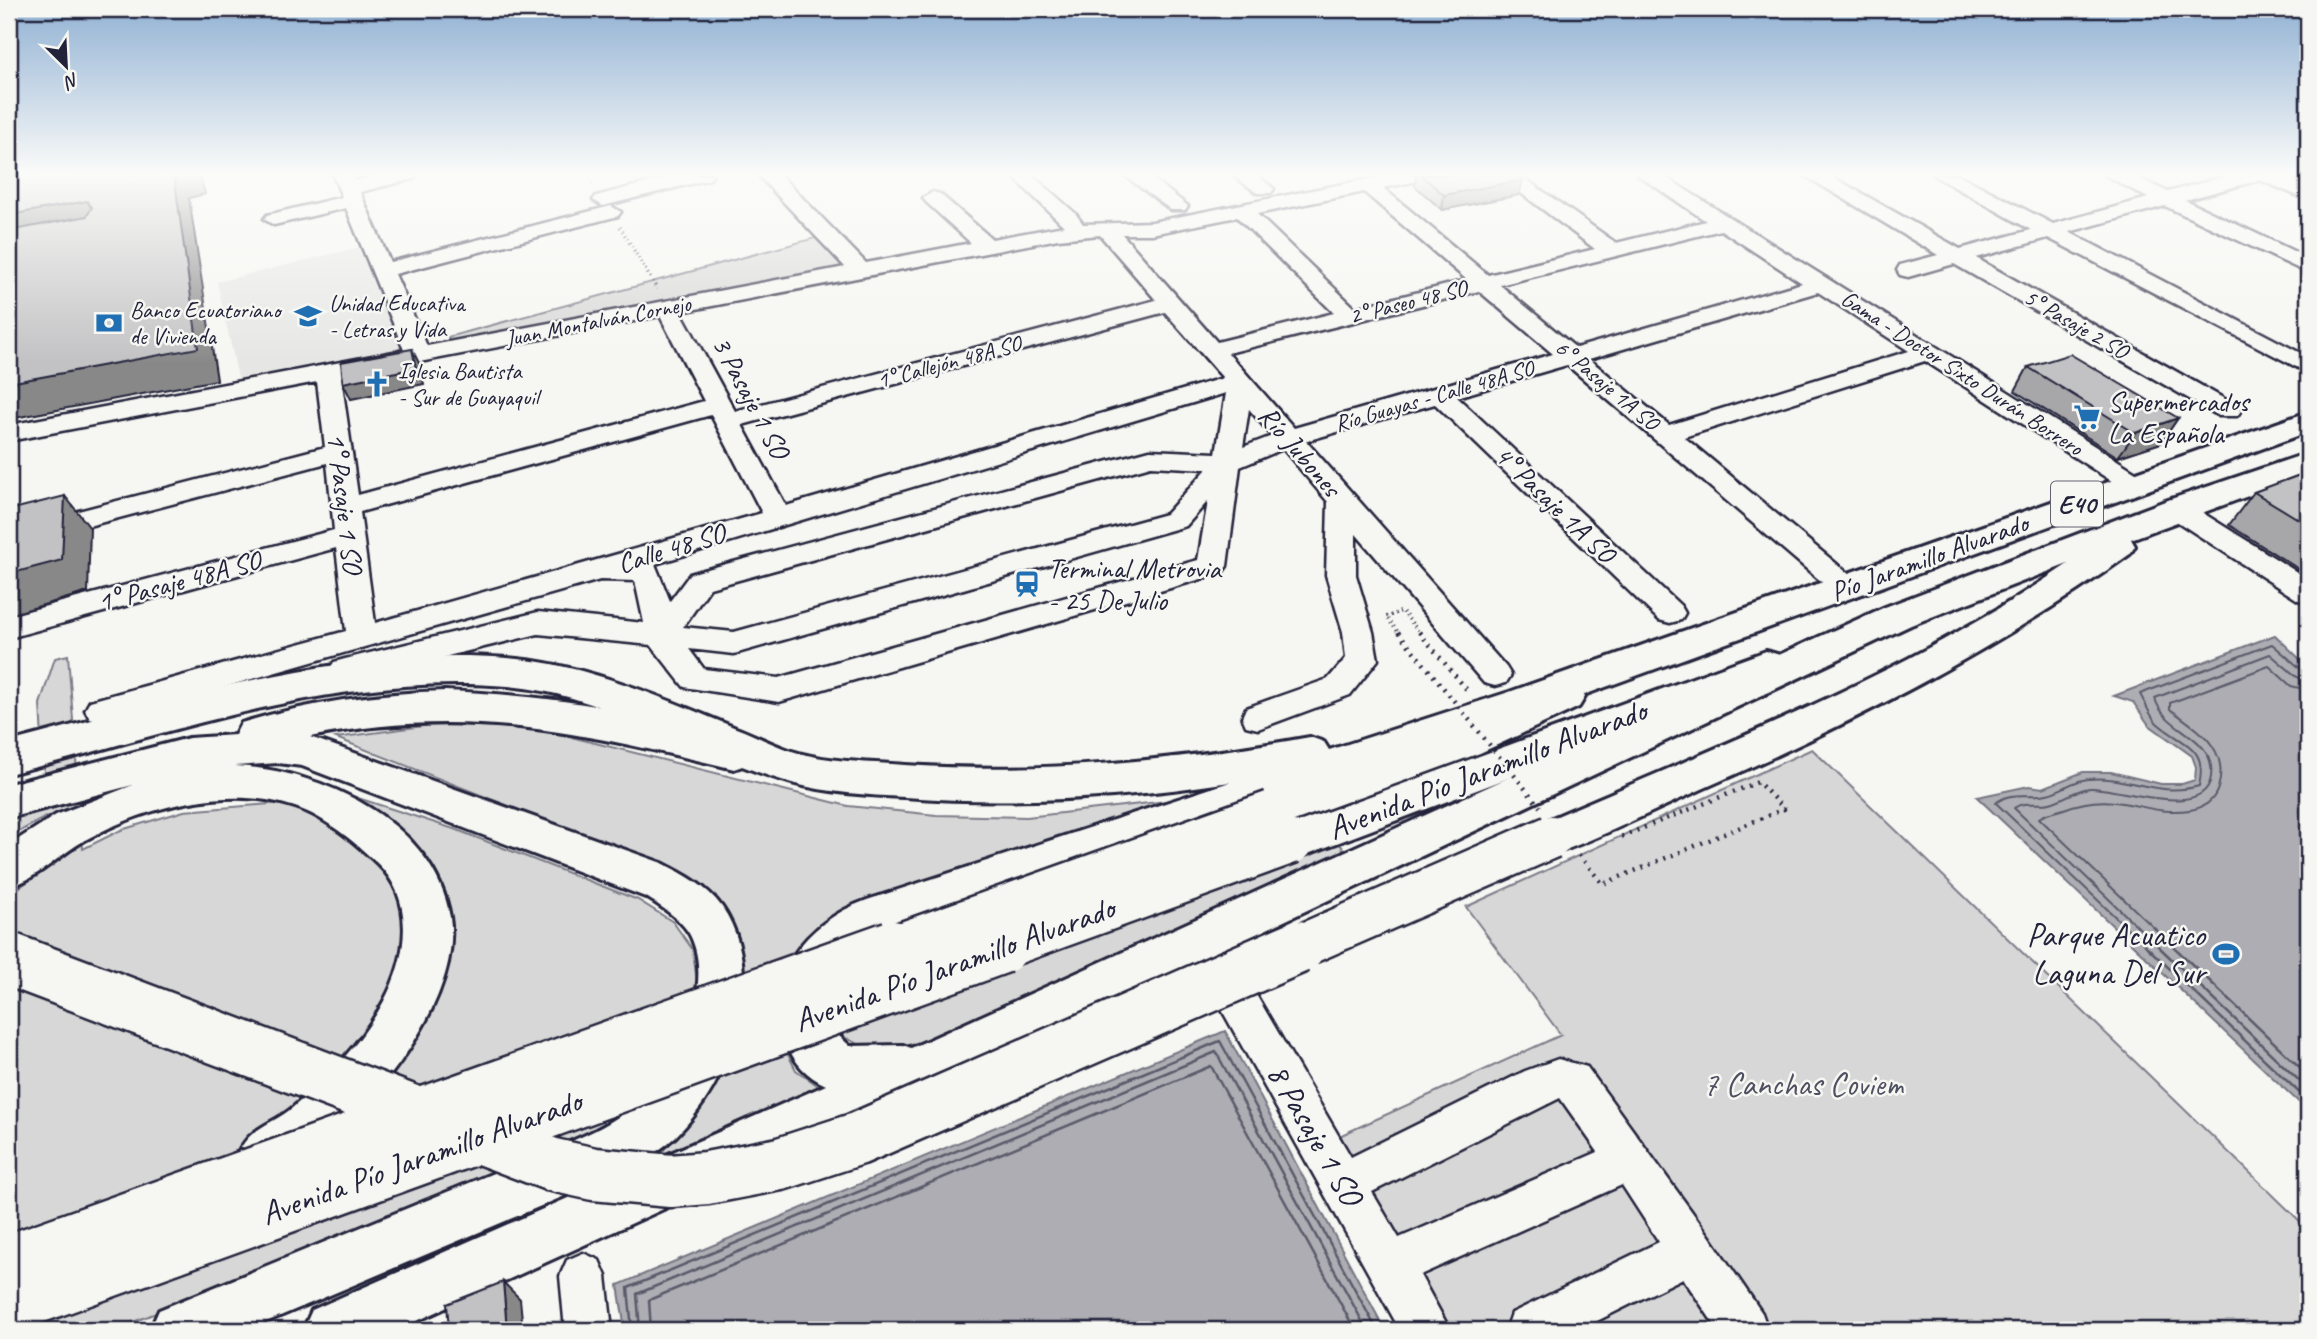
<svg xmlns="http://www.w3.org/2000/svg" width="2317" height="1339" font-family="Caveat,sans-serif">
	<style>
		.built { fill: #e6e6e4 }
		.green { fill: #d7d7d7; stroke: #7c7c89; stroke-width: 2 }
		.water { fill: #adadb3; stroke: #757583; stroke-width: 2 }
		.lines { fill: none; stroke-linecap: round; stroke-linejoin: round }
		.shore-far1 { stroke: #5a5a6b; stroke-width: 2 }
		.shore { stroke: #5a5a6b; stroke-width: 2.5 }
		.minor-casing { stroke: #22223b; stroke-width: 5 }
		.major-casing { stroke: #22223b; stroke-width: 6 }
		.highway-casing { stroke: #22223b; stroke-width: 6 }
		.path { stroke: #22223b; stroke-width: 3.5; stroke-dasharray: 1 3.5; stroke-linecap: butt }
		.minor { fill: #f6f6f2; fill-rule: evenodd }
		.major { fill: #f6f6f2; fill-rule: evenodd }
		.highway { fill: #f6f6f2; fill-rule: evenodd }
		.major-bridge-far1-casing { stroke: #22223b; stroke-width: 47; stroke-linecap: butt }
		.major-bridge-casing { stroke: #22223b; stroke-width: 57; stroke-linecap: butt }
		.highway-bridge-far1-casing { stroke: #22223b; stroke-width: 47; stroke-linecap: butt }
		.highway-bridge-casing { stroke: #22223b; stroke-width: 57; stroke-linecap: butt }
		.path-bridge-far1 { stroke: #22223b; stroke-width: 3.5; stroke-dasharray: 1 3.5; stroke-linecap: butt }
		.path-bridge { stroke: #22223b; stroke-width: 4.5; stroke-dasharray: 2 6; stroke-linecap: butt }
		.major-bridge-far1 { stroke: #f6f6f2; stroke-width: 42 }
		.major-bridge { stroke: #f6f6f2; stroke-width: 52 }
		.highway-bridge-far1 { stroke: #f6f6f2; stroke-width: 42 }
		.highway-bridge { stroke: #f6f6f2; stroke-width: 52 }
		.wall { fill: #a7a7a9; stroke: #22223b; stroke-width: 2 }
		.shaded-wall { fill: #888889; stroke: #22223b; stroke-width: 2 }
		.building { fill: #c2c2c4; stroke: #22223b; stroke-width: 2 }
		.labels { text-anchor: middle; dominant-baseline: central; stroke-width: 5; stroke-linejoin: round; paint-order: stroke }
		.far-street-label { font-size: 23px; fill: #22223b; stroke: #f6f6f2 }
		.far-poi-label { font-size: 23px; fill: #22223b; stroke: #f6f6f2; text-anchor: start }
		.shield { fill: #f6f6f2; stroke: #626272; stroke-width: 2 }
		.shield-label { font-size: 26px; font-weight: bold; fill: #22223b }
		.street-label { font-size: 28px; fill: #22223b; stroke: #f6f6f2 }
		.poi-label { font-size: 28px; fill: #22223b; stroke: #f6f6f2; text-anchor: start }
		.near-street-label { font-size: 33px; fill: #22223b; stroke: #f6f6f2 }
		.near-poi-label { font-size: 33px; fill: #22223b; stroke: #f6f6f2; text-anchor: end }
		.near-park-label { font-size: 33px; fill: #4f4f62; stroke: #f6f6f2 }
	</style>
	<rect width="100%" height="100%" fill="#f6f6f2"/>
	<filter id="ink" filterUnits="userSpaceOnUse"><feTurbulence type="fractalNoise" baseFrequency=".0143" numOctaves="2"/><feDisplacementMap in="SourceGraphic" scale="14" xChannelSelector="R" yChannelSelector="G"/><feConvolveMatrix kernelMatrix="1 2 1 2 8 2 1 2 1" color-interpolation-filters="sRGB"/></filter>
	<g filter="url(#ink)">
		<g class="built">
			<path d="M 2139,175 L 2212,175 L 2165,188 Z"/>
			<path d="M 361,247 L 407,350 L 239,382 L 217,282 Z"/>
		</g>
		<g class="green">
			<path d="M 815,238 L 850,269 L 449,341 L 448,337 Z"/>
			<path d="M 68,655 L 83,849 L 121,830 L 184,811 L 355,797 L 457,830 L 638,900 L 673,922 L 693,950 L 697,984 L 635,1108 L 578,1146 L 113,1330 L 9,1330 L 9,895 L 48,867 L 46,817 L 9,837 L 9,818 L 46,810 L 40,704 L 55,658 Z"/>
			<path d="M 445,723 L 508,725 L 563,735 L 848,806 L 936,815 L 1027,817 L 1193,798 L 877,896 L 841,910 L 818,925 L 786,967 L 783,1045 L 796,1070 L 831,1095 L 605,1190 L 658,1157 L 703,1101 L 718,1071 L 744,969 L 737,934 L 715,903 L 679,873 L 336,738 Z"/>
			<path d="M 1812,749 L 2308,1229 L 2308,1330 L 1444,1330 L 1337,1137 L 1561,1035 L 1466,907 Z"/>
			<path d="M 1338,842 L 1345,850 L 925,1041 C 884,1050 867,1055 833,1029 Z"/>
		</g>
		<g class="water">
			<path d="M 2275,635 L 2308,667 L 2308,1111 L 1977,797 L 2029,786 L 2043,788 L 2083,772 L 2111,772 L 2161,784 L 2182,784 L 2195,780 L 2196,767 L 2192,756 L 2149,725 L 2133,702 L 2114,696 Z"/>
			<path d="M 1225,1031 L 1385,1330 L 625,1330 L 618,1285 Z"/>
		</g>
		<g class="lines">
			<g class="shore-far1">
				<path d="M 2149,949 L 1996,803 C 2010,790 2031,798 2047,794 C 2061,791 2074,780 2088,779 C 2128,775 2157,798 2199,786 C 2208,745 2183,746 2157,723 C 2150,716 2145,703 2140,694 L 2272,644 L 2301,669 L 2308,671"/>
				<path d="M 2161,949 L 2014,808 C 2025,800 2037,806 2050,803 C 2064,800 2076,789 2090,788 C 2120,787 2218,826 2211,766 C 2207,734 2163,729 2155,698 L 2270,654 L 2297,677 L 2308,680"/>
				<path d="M 2176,949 L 2039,818 C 2047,813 2055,812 2064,809 C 2119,788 2142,817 2190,810 C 2203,808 2214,801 2218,788 C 2230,748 2198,730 2170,709 L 2170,703 L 2269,666 L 2291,686 L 2308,690"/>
			</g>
			<g class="shore">
				<path d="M 2147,947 L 2308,1101"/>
				<path d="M 2159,947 L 2308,1089"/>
				<path d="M 2174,947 L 2308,1075"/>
				<path d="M 632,1330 L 628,1288 L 1220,1041 L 1377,1330"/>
				<path d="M 640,1330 L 637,1294 L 1216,1052 L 1367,1330"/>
				<path d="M 651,1330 L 649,1300 L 1211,1066 L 1355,1330"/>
			</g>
			<g class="minor-casing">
				<g id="minor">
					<path d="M 333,175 L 353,175 L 355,181 L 378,175 L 416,175 L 413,179 L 360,192 L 390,262 L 611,206 L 621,212 L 618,216 L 395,274 L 427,346 L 845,267 L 758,175 L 780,175 L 866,263 L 971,243 L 926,202 L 923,198 L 933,192 L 940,194 L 992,239 L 1064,226 L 1011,175 L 1032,175 L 1075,213 L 1083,224 L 1152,222 L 1388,175 L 1431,175 L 1428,179 L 1383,188 L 1488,275 L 1595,249 L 1497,175 L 1520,175 L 1616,243 L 1706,221 L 1638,175 L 1662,175 L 2144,477 L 2148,483 L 2144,489 L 2134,491 L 2124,489 L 1925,361 L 1684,437 L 1856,580 L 1861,587 L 1856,594 L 1846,597 L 1836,594 L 1567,365 L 1457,397 L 1681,606 L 1685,613 L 1681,620 L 1670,623 L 1659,620 L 1435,404 L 1306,441 L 1506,667 L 1511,675 L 1506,683 L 1495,686 L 1484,683 L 1356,534 L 1356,575 L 1373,632 L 1378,660 L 1350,695 L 1258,729 L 1246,726 L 1242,717 L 1246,708 L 1328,679 L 1346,658 L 1343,632 L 1326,575 L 1328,502 L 1283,449 L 1240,467 L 1227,566 L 1222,573 L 779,702 L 684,687 L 651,645 L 538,634 L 345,681 L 334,678 L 329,670 L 334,662 L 345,659 L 538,612 L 644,623 L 635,581 L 600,580 L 101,722 L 90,719 L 85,710 L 90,701 L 346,631 L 336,548 L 9,638 L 9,616 L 334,530 L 327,463 L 9,547 L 9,529 L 325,447 L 317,382 L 9,441 L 9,425 L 404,350 L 346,208 L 274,225 L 264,219 L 267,215 L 342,197 ZM 1364,192 L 1467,280 L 1355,308 L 1257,214 ZM 1237,217 L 1334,313 L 1217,342 L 1122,234 L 1152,234 ZM 1721,230 L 1802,283 L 1576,348 L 1500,285 ZM 1100,235 L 1156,300 L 735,411 L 681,312 L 1058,239 ZM 1479,291 L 1553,354 L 1294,428 L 1228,353 ZM 1818,292 L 1909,351 L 1669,425 L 1589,359 ZM 1165,312 L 1223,378 L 786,506 L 742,425 ZM 660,316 L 704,401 L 358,495 L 341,377 ZM 1226,393 L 1216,453 L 1150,450 L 700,571 L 690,574 L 670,601 L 655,564 ZM 1249,409 L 1272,436 L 1243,447 ZM 711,415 L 762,513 L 375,623 L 360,512 ZM 1151,466 L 1207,469 L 1166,514 L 734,632 L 683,627 L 710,588 ZM 1208,501 L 1198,560 L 779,678 L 704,669 L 689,649 L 734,654 L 1186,526 Z"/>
					<path d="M 677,175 L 713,175 L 710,179 L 603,206 L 593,200 L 596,196 Z"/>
					<path d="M 1124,175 L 1148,175 L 1188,206 L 1185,210 L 1171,210 Z"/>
					<path d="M 1233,175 L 1257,175 L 1274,189 L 1271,193 L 1257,193 Z"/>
					<path d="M 1804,175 L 1829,175 L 1960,249 L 2031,230 L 1933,175 L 1959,175 L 2053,224 L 2148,198 L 2105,175 L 2132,175 L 2168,192 L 2231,175 L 2283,175 L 2308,187 L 2308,200 L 2260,180 L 2185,200 L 2308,258 L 2308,273 L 2165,206 L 2069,232 L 2308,357 L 2308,373 L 2048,238 L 1976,258 L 2237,406 L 2241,411 L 2237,416 L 2219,416 L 1954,264 L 1908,277 L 1900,275 L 1897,270 L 1900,265 L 1938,255 Z"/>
					<path d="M 2177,500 L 2187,503 L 2308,579 L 2308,603 L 2298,600 L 2167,515 L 2163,509 L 2167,503 Z"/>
					<path d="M 1217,947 L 1231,952 L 1351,1157 L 1525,1071 L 1558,1059 L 1587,1067 L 1708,1234 L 1762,1313 L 1768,1330 L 1718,1330 L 1683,1278 L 1579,1330 L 1506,1330 L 1512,1313 L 1659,1242 L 1622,1185 L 1420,1275 L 1450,1330 L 1400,1330 L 1203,976 L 1198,964 L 1203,952 ZM 1560,1098 L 1598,1152 L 1399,1238 L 1372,1192 Z"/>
					<path d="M 583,1253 L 599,1260 L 606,1276 L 612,1330 L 565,1330 L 560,1276 L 567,1260 Z"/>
				</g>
			</g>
			<g class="major-casing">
				<g id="major">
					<path d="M 1766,651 L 1780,655 L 1785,665 L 1780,675 L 1292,860 L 1277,854 L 1270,842 L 1277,830 Z"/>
					<path d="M 1565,683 L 1579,687 L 1585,697 L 1579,707 L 1480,753 L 1272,829 L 1257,824 L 1251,812 L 1257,800 L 1452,731 Z"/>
					<path d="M 445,691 C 546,695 652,711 748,742 L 754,753 L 748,764 L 734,769 C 584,733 465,705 310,737 L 662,863 C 684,874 707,886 722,907 C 769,976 731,1083 675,1137 C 651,1159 616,1174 586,1187 L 247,1330 L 150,1330 L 159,1310 L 535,1156 C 570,1142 611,1127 639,1101 C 676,1067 715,988 691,937 C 683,920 663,908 648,898 L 302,766 L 278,763 L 235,766 C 321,770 434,821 450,917 C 465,1010 345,1149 263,1182 L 244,1174 L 237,1156 C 249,1127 268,1127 291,1109 C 327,1079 362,1042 384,1001 C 407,958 416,901 378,864 C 356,843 324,816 295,807 C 228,784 145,807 85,840 C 59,855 37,879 9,887 L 9,845 L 56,815 L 133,785 L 9,818 L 9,784 L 189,738 L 235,735 L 241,723 C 306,703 377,693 445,691 Z"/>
				</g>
			</g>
			<g class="highway-casing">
				<path id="highway" d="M 2308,412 L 2308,432 L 1537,712 L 882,934 C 841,958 819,976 828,1026 L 850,1046 L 903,1045 L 911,1048 L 1885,607 L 2165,501 L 2308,453 L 2308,474 L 2131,539 L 2135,546 L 2130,554 C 1996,650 1853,723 1702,789 C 1652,811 1603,837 1551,855 L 1536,849 L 1529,837 L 1536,825 C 1717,747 1904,676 2068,564 L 1911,625 L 954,1077 L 397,1330 L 303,1330 L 312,1310 L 826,1085 C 806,1076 795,1063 786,1043 C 758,978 808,921 867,900 L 1230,782 C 1122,799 1013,805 904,797 C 867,795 828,793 792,783 C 695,756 611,695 508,686 C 336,672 173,733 9,774 L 9,742 C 171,700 337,645 507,658 C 587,664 663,698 736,728 C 755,735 773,745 792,751 C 827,762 868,762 905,765 C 1041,774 1175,761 1310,737 L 1324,742 L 1329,750 L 1509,692 Z"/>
			</g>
			<g class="path">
				<path d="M 587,175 L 593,184"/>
				<path d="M 620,227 L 657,289"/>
			</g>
			<use href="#minor" class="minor"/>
			<use href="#major" class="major"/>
			<use href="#highway" class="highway"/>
			<g class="major-bridge-far1-casing">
				<g id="major-bridge-far1">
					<path d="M 887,949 L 1272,812"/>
					<path d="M 998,949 L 1292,842"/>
				</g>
			</g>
			<g class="major-bridge-casing">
				<g id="major-bridge">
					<path d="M 9,1261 L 892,947"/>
					<path d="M 9,1307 L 1002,947"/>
				</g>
			</g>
			<g class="highway-bridge-far1-casing">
				<path id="highway-bridge-far1" d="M 1294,949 L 1551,837"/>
			</g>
			<g class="highway-bridge-casing">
				<path id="highway-bridge" d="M 9,959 L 553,1165 L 594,1174 L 671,1181 L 707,1178 L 780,1164 L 857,1139 L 1298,947"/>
			</g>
			<path class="path-bridge-far1" d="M 1400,634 L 1386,617 L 1402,611 L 1421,634"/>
			<g class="path-bridge">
				<path d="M 1398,632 L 1540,807"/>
				<path d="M 1419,632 L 1467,690"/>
				<path d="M 1579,855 L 1603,884 L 1784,809 L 1758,782 L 1618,838"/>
			</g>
			<use href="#major-bridge-far1" class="major-bridge-far1"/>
			<use href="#major-bridge" class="major-bridge"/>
			<use href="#highway-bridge-far1" class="highway-bridge-far1"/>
			<use href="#highway-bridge" class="highway-bridge"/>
		</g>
		<g class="wall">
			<path d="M 1416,175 L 1516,175 L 1519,195 L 1442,210 L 1415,186 Z"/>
			<path d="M 2028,367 L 2178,418 L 2161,443 L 2118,457 L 2015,391 Z"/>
			<path d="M 2308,472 L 2308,575 L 2229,525 L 2254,492 Z"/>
		</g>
		<g class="shaded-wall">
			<path d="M 174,175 L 200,175 L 205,194 L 189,198 L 217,380 L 9,419 L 9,383 Z"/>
			<path d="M 1523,180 L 1519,195 L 1442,210 L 1444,195 Z"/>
			<path d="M 87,201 L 105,230 L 9,248 L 9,215 Z"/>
			<path d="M 412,349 L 420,365 L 424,384 L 351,399 L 343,383 Z"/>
			<path d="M 2178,418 L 2161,443 L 2118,457 L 2135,433 Z"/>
			<path d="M 65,496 L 90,528 L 88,592 L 9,615 L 9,574 Z"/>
			<path d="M 9,702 L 13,707 L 9,730 Z"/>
			<path d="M 503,1282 L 520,1299 L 523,1330 L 507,1330 Z"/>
		</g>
		<g class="building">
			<path d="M 9,175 L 174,175 L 198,348 L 9,383 L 9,231 L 87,216 L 92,207 L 87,201 L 9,215 Z"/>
			<path d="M 1421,175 L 1516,175 L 1523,180 L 1444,195 Z"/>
			<path d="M 412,349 L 416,368 L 343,383 L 341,362 Z"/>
			<path d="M 2070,354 L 2178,418 L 2135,433 L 2028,367 Z"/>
			<path d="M 2308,472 L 2308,525 L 2254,492 Z"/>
			<path d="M 65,496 L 62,560 L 9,574 L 9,510 Z"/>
			<path d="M 503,1282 L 507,1330 L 449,1330 L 447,1304 Z"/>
		</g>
	</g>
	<linearGradient id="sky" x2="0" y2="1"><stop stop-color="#90b1d3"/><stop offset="0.48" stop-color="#fbfbf9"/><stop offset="1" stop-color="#fbfbf9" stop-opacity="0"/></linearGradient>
	<rect width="2317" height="363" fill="url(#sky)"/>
	<defs>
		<g id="school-bare" transform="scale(2.1)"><path d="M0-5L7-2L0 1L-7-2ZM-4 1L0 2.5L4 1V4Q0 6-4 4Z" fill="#1f6fb2" stroke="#f6f6f2" stroke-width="2.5" paint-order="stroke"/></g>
		<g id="bank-bare" transform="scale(2.1)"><path d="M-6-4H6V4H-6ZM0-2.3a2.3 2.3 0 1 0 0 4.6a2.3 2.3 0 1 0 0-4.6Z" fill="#1f6fb2" stroke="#f6f6f2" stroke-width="2.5" paint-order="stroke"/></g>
		<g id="church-bare" transform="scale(2.1)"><path d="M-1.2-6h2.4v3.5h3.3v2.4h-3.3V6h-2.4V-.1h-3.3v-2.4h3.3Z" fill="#1f6fb2" stroke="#f6f6f2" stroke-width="2.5" paint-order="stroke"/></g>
		<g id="supermarket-bare" transform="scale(2.1)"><path d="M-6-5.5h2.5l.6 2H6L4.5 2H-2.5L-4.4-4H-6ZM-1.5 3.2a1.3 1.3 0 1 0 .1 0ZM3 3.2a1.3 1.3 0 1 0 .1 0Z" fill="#1f6fb2" stroke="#f6f6f2" stroke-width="2.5" paint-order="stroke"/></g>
		<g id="station-bare" transform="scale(2.1)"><path d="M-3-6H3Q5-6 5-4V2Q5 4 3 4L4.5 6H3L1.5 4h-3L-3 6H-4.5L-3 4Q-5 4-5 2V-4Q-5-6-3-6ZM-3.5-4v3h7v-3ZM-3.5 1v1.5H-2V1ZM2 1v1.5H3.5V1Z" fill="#1f6fb2" stroke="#f6f6f2" stroke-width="2.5" paint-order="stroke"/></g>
		<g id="stadium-bare" transform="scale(2.1)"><path d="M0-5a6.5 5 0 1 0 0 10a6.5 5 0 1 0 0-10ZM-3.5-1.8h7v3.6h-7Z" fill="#1f6fb2" stroke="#f6f6f2" stroke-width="2.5" paint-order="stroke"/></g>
	</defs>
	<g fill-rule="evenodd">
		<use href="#school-bare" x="308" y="316"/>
		<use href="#bank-bare" x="109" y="323"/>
		<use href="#church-bare" x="377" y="384"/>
		<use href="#supermarket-bare" x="2087" y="417"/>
		<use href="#station-bare" x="1027" y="584"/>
		<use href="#stadium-bare" x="2226" y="954"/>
	</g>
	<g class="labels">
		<g class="far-street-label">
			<text transform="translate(1408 302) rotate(-14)">2° Paseo 48 SO</text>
			<text transform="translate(598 321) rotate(-11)">Juan Montalván Cornejo</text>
			<text transform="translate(2076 324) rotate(30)">5° Pasaje 2 SO</text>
			<text transform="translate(949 362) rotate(-15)">1° Callejón 48A SO</text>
			<text transform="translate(1962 373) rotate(33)">Gama - Doctor Sixto Durán Borrero</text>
			<text transform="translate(1607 385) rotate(40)">6° Pasaje 1A SO</text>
			<text transform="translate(1434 396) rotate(-16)">Río Guayas - Calle 48A SO</text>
		</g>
		<g class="far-poi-label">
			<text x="329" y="303">Unidad Educativa<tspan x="329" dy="26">- Letras y Vida</tspan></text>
			<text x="130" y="310">Banco Ecuatoriano<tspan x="130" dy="26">de Vivienda</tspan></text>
			<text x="398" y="371">Iglesia Bautista<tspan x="398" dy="26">- Sur de Guayaquil</tspan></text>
		</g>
		<rect class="shield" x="2051" y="481.5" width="52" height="45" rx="5"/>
		<g class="shield-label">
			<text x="2077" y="504">E40</text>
		</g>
		<g class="street-label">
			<text transform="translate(751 397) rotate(62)">3 Pasaje 1 SO</text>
			<text transform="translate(1300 451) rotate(49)">Río Jubones</text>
			<text transform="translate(345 503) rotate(83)">1° Pasaje 1 SO</text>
			<text transform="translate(1555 504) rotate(44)">4° Pasaje 1A SO</text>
			<text transform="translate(671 548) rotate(-17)">Calle 48 SO</text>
			<text transform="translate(1929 557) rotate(-20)">Pío Jaramillo Alvarado</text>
			<text transform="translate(179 581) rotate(-15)">1° Pasaje 48A SO</text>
		</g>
		<g class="poi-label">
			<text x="2108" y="401">Supermercados<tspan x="2108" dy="32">La Española</tspan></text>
			<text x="1048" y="568">Terminal Metrovia<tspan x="1048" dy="32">- 25 De Julio</tspan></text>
		</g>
		<g class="near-street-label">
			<text transform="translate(1487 769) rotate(-21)">Avenida Pío Jaramillo Alvarado</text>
			<text transform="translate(954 964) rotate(-20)">Avenida Pío Jaramillo Alvarado</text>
			<text transform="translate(1315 1134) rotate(60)">8 Pasaje 1 SO</text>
			<text transform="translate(421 1157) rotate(-20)">Avenida Pío Jaramillo Alvarado</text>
		</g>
		<g class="near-poi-label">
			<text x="2205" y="935">Parque Acuatico<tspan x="2205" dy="38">Laguna Del Sur</tspan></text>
		</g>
		<g class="near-park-label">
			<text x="1803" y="1084">7 Canchas Coviem</text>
		</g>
	</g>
	<rect width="2317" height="1339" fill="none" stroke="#f6f6f2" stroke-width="35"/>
	<rect x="18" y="18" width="2282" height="1304" fill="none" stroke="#22223b" stroke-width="2.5" filter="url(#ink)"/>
	<g transform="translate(66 66) rotate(156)" stroke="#f6f6f2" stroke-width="5" paint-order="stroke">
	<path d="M0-5L12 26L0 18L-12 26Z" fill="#22223b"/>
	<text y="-10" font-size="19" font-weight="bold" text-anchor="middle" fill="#22223b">N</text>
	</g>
</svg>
